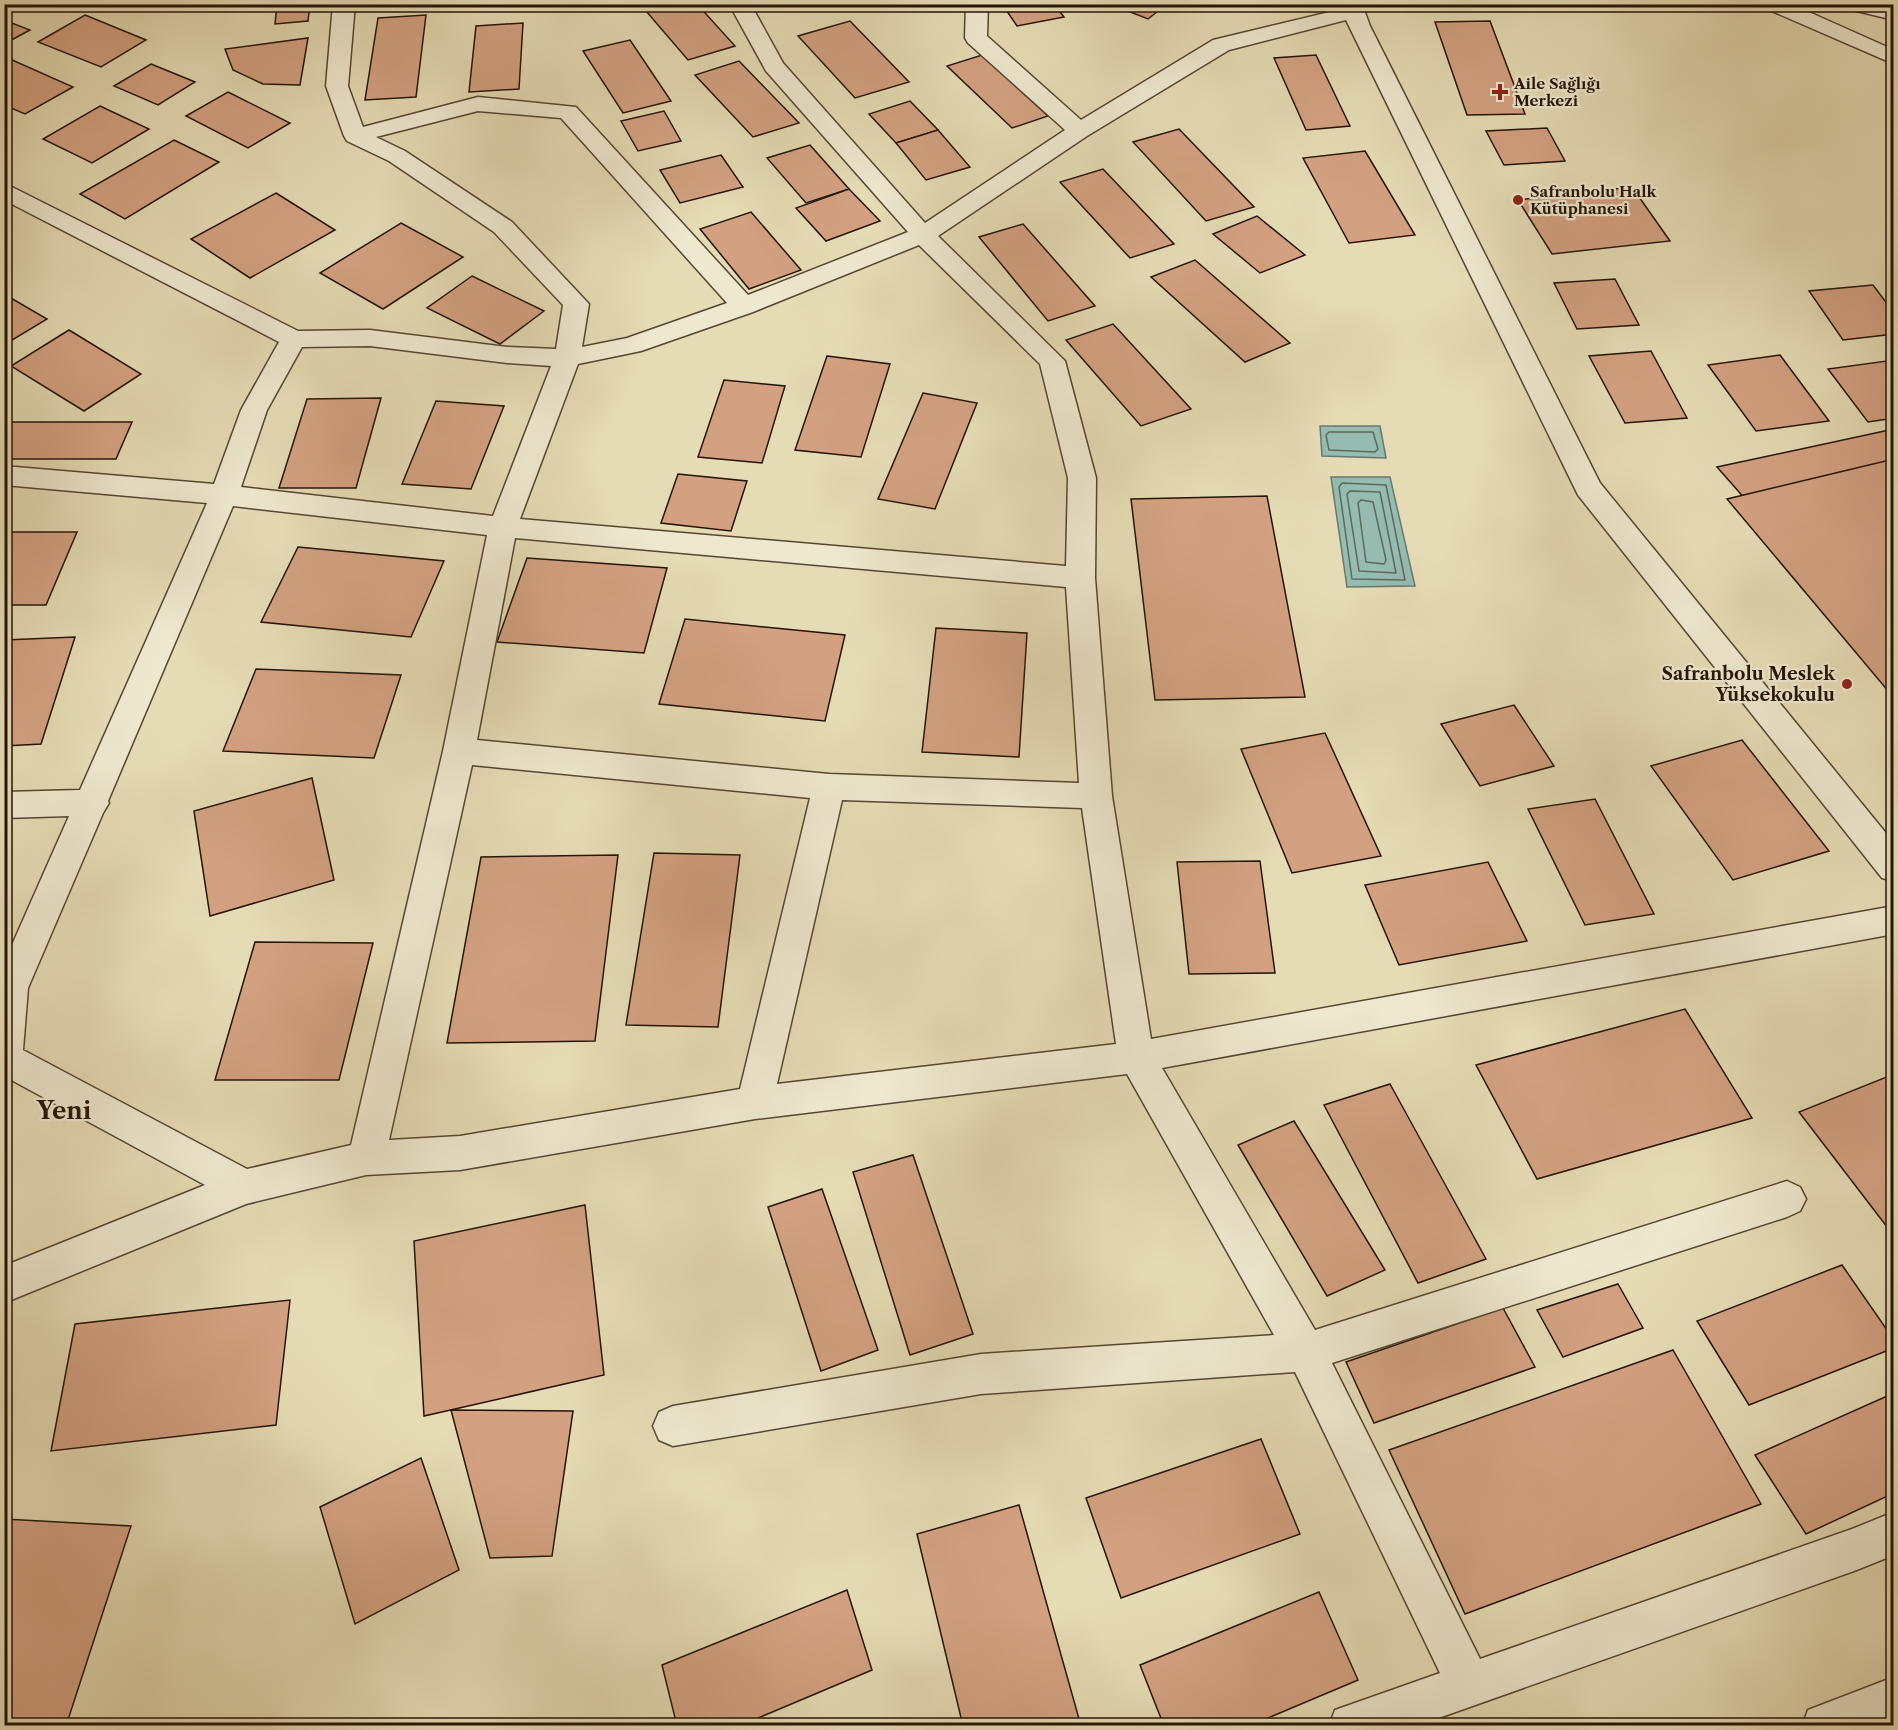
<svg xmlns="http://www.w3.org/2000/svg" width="1898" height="1730" font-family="'Libre Caslon Text',serif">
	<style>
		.water { fill: #96bbb1; stroke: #69786d; stroke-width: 1.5 }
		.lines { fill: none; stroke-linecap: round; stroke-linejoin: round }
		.shore { stroke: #5e685c; stroke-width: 1.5 }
		.building { fill: #d3a182; stroke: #251406; stroke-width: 1.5 }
		.minor-casing { stroke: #554632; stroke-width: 3 }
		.minor { fill: #eee8cf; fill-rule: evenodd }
		.poi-dot { fill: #8f2418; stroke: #eee8cf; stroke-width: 2 }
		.labels { text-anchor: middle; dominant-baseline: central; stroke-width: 4.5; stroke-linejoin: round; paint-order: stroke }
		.far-poi-label { font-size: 15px; font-weight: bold; fill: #251406; stroke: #eee8cf; text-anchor: start }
		.poi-label { font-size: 18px; font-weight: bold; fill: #251406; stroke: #eee8cf; text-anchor: end }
		.district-label { font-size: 24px; font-weight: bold; fill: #251406; stroke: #eee8cf }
	</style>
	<rect width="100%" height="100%" fill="#e5dbb5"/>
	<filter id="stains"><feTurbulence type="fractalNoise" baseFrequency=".00333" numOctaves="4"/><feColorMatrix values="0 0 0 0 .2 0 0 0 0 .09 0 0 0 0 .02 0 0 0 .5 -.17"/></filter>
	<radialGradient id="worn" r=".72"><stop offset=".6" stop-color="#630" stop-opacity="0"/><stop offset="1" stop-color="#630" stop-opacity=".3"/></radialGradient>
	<g class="water">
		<path d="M 1320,426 L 1380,426 L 1386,458 L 1322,456 Z"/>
		<path d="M 1331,477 L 1390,477 L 1415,586 L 1347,587 Z"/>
	</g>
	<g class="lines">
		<g class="shore">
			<path d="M 1329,432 L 1373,432 L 1378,449 L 1375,452 L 1329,450 L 1326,435 Z"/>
			<path d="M 1342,483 L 1386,485 L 1405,580 L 1352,579 L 1339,487 Z"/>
			<path d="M 1350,491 L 1380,492 L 1396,573 L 1359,571 L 1347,494 Z"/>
			<path d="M 1361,500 L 1373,502 L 1386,560 L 1384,564 L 1366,562 L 1358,503 Z"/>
		</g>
	</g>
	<g class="building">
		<path d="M 277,4 L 310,4 L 308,21 L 275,24 Z"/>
		<path d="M 640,4 L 697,4 L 735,46 L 688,60 Z"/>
		<path d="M 1002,4 L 1054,4 L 1064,17 L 1017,26 Z"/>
		<path d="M 1110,4 L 1167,4 L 1148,19 Z"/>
		<path d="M 85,15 L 146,40 L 101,67 L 38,42 Z"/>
		<path d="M 426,15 L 416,97 L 365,100 L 378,18 Z"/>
		<path d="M 4,20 L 30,30 L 4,44 Z"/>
		<path d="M 850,21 L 909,82 L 855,98 L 798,36 Z"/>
		<path d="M 1490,21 L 1525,114 L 1467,115 L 1435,22 Z"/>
		<path d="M 523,23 L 519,89 L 469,92 L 476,26 Z"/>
		<path d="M 308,38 L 300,85 L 263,84 L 233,70 L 225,49 Z"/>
		<path d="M 630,40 L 671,101 L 623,113 L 583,51 Z"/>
		<path d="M 982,55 L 1048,116 L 1012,128 L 947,66 Z"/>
		<path d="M 1316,55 L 1350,126 L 1306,130 L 1274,58 Z"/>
		<path d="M 10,59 L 73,87 L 25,114 L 4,105 L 4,62 Z"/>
		<path d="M 739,61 L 799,123 L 753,137 L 695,75 Z"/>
		<path d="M 151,64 L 195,82 L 158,105 L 114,86 Z"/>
		<path d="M 228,92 L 290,123 L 248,148 L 186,116 Z"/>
		<path d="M 910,101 L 938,130 L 896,143 L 869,114 Z"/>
		<path d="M 100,106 L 149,129 L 92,163 L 43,139 Z"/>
		<path d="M 664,111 L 681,141 L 638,151 L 621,121 Z"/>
		<path d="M 1547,128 L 1565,161 L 1504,165 L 1486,131 Z"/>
		<path d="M 1179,129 L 1254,207 L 1206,221 L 1133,142 Z"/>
		<path d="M 938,130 L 970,167 L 926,180 L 896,143 Z"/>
		<path d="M 174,140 L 219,162 L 125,219 L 80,194 Z"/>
		<path d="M 810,145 L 849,189 L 806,203 L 767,158 Z"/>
		<path d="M 1365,151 L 1415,235 L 1349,243 L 1303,158 Z"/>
		<path d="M 721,155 L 743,187 L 680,203 L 660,170 Z"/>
		<path d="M 1103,169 L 1174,244 L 1130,258 L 1060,182 Z"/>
		<path d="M 1632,187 L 1670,241 L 1552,254 L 1518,200 Z"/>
		<path d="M 849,189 L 880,221 L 826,241 L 796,208 Z"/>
		<path d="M 276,193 L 335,230 L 250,278 L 191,239 Z"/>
		<path d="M 751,212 L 801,270 L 749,289 L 700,229 Z"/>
		<path d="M 1257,216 L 1305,255 L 1260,273 L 1213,234 Z"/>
		<path d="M 401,223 L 463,257 L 383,309 L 320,273 Z"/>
		<path d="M 1023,224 L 1095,306 L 1048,321 L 979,237 Z"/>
		<path d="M 1195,260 L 1290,343 L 1245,362 L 1151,277 Z"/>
		<path d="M 472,276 L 544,311 L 500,344 L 427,308 Z"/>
		<path d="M 1615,279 L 1639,325 L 1577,329 L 1554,283 Z"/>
		<path d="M 1873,285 L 1894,313 L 1894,334 L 1843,340 L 1809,291 Z"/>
		<path d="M 4,294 L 47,319 L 4,345 Z"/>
		<path d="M 1113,324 L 1191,409 L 1141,426 L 1066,340 Z"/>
		<path d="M 69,330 L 141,374 L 84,411 L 11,366 Z"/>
		<path d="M 1651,351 L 1687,418 L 1625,423 L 1589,356 Z"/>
		<path d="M 1780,355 L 1829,421 L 1756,431 L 1708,365 Z"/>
		<path d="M 827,356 L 890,364 L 861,457 L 795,450 Z"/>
		<path d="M 1894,360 L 1894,418 L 1868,422 L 1828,369 Z"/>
		<path d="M 724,380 L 785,386 L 762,463 L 698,457 Z"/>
		<path d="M 923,393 L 977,403 L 935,509 L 878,499 Z"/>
		<path d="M 381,398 L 356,488 L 279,488 L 307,399 Z"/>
		<path d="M 436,401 L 504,406 L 471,489 L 402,484 Z"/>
		<path d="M 4,422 L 132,422 L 116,459 L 4,459 Z"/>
		<path d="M 1894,429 L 1894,668 L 1717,467 Z"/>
		<path d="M 1894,459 L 1894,698 L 1727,499 Z"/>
		<path d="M 678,474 L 747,481 L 731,531 L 661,523 Z"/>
		<path d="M 1267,496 L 1305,697 L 1155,700 L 1131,499 Z"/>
		<path d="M 4,532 L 77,532 L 46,605 L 4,605 Z"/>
		<path d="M 298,547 L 444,561 L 411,637 L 261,622 Z"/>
		<path d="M 527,558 L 667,568 L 644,653 L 497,642 Z"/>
		<path d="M 685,619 L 845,635 L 825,721 L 659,704 Z"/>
		<path d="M 936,628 L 1027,633 L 1019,757 L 922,752 Z"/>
		<path d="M 75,637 L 41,744 L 4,746 L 4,640 Z"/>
		<path d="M 256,669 L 401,675 L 374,758 L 223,751 Z"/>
		<path d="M 1514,705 L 1554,766 L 1480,786 L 1441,724 Z"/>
		<path d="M 1325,733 L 1381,856 L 1292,873 L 1241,749 Z"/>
		<path d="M 1742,740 L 1829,851 L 1733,880 L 1651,766 Z"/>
		<path d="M 312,778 L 334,880 L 210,916 L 194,811 Z"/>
		<path d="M 1595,799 L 1654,914 L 1585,925 L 1528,809 Z"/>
		<path d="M 654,853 L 740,855 L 718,1027 L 626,1025 Z"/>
		<path d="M 618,855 L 595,1041 L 447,1043 L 481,857 Z"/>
		<path d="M 1260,861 L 1275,973 L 1189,974 L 1177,862 Z"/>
		<path d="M 1488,862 L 1527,941 L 1399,965 L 1365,885 Z"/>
		<path d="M 255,942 L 373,943 L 339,1080 L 215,1080 Z"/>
		<path d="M 1685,1009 L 1752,1118 L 1537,1179 L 1476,1065 Z"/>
		<path d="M 1894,1074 L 1894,1236 L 1799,1112 Z"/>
		<path d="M 1390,1084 L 1486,1259 L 1418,1283 L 1324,1105 Z"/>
		<path d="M 1294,1121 L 1385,1270 L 1327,1296 L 1238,1145 Z"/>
		<path d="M 913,1155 L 973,1334 L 910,1355 L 853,1172 Z"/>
		<path d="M 822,1189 L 878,1350 L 821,1371 L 768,1207 Z"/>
		<path d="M 585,1205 L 604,1375 L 424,1416 L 414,1241 Z"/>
		<path d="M 1842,1265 L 1894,1340 L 1894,1348 L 1749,1405 L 1697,1321 Z"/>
		<path d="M 1618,1284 L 1643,1328 L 1563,1357 L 1537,1310 Z"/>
		<path d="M 290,1300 L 276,1425 L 51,1451 L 75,1324 Z"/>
		<path d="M 1503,1308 L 1535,1367 L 1374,1423 L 1346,1362 Z"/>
		<path d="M 1673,1350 L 1761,1504 L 1465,1614 L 1389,1450 Z"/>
		<path d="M 1894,1393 L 1894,1493 L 1806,1534 L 1755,1455 Z"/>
		<path d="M 451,1410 L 573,1411 L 552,1556 L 490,1558 Z"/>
		<path d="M 1261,1439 L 1300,1534 L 1121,1598 L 1086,1498 Z"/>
		<path d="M 421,1458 L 459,1570 L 355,1624 L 320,1507 Z"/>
		<path d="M 1019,1505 L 1081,1726 L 963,1726 L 917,1534 Z"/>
		<path d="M 4,1519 L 131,1526 L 66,1726 L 4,1726 Z"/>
		<path d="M 847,1590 L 872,1670 L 739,1726 L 677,1726 L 662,1665 Z"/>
		<path d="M 1319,1592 L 1358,1680 L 1249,1726 L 1164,1726 L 1140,1665 Z"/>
	</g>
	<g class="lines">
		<g class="minor-casing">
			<g id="minor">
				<path d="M 333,4 L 355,4 L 348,86 L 363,127 L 478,97 L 576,107 L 748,295 L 908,232 L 766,71 L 733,11 L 738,4 L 760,4 L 755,12 L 783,63 L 925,223 L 1065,130 L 968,43 L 965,38 L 966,4 L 988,4 L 987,36 L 1081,120 L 1213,40 L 1342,9 L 1341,4 L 1362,4 L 1370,26 L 1600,483 L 1894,843 L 1894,881 L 1882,878 L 1578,495 L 1346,20 L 1229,50 L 1087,136 L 938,236 L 1065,361 L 1096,478 L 1095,578 L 1112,796 L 1151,1039 L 1894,906 L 1894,934 L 1162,1068 L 1315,1330 L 1787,1181 L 1800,1187 L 1806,1199 L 1800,1211 L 1787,1217 L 1332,1363 L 1480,1659 L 1852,1529 L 1894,1512 L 1894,1555 L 1854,1571 L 1416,1726 L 1329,1726 L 1335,1710 L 1440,1673 L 1295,1372 L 981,1394 L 673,1446 L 659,1440 L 653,1426 L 659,1412 L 673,1406 L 981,1354 L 1274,1335 L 1127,1074 L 755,1119 L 460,1170 L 366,1175 L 246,1204 L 4,1303 L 4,1266 L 205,1185 L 4,1076 L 4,963 L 69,816 L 4,818 L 4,792 L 80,790 L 207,503 L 4,485 L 4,466 L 214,484 L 241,410 L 279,342 L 4,200 L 4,183 L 298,331 L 370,330 L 507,347 L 556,349 L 563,305 L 494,232 L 389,161 L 347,141 L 344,136 L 326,86 ZM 478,111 L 561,118 L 727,303 L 627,338 L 582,347 L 589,304 L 512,222 L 405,151 L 376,137 ZM 919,245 L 1040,364 L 1068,478 L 1066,566 L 520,519 L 578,364 L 641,351 L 753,312 ZM 370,346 L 507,363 L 551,366 L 493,516 L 241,487 L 267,410 L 302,347 ZM 233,506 L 487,535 L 443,751 L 351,1145 L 247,1169 L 23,1050 L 28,988 L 103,813 L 109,803 L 108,801 ZM 515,538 L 1066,587 L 1079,783 L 829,774 L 477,740 ZM 472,765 L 810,798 L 740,1089 L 460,1136 L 389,1140 ZM 842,800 L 1082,808 L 1116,1044 L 777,1084 Z"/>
				<path d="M 1762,4 L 1791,4 L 1894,50 L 1894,64 L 1765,8 Z"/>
				<path d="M 1841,4 L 1880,4 L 1894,8 L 1894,20 L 1844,8 Z"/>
				<path d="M 1894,1677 L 1894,1721 L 1883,1726 L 1802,1726 L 1808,1710 Z"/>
			</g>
		</g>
		<use href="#minor" class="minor"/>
	</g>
	<g class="poi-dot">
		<path d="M1497 83h6v6h6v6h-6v6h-6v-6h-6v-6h6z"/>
		<circle cx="1518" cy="200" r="6"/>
		<circle cx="1847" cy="684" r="6"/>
	</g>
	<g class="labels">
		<g class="far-poi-label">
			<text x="1514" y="83">Aile Sağlığı<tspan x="1514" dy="17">Merkezi</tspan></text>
			<text x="1530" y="191">Safranbolu Halk<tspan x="1530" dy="17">Kütüphanesi</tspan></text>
		</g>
		<g class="poi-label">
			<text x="1835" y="674">Safranbolu Meslek<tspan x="1835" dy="21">Yüksekokulu</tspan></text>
		</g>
		<g class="district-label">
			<text x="64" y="1110">Yeni</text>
		</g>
	</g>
	<rect width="1898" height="1730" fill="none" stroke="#e5dbb5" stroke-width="24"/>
	<rect x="6" y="6" width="1886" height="1718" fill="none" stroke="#251406" stroke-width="3"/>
	<rect x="12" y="12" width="1874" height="1706" fill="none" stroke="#251406" stroke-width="1.5"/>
	<rect width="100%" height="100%" filter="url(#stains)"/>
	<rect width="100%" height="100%" fill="url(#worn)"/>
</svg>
